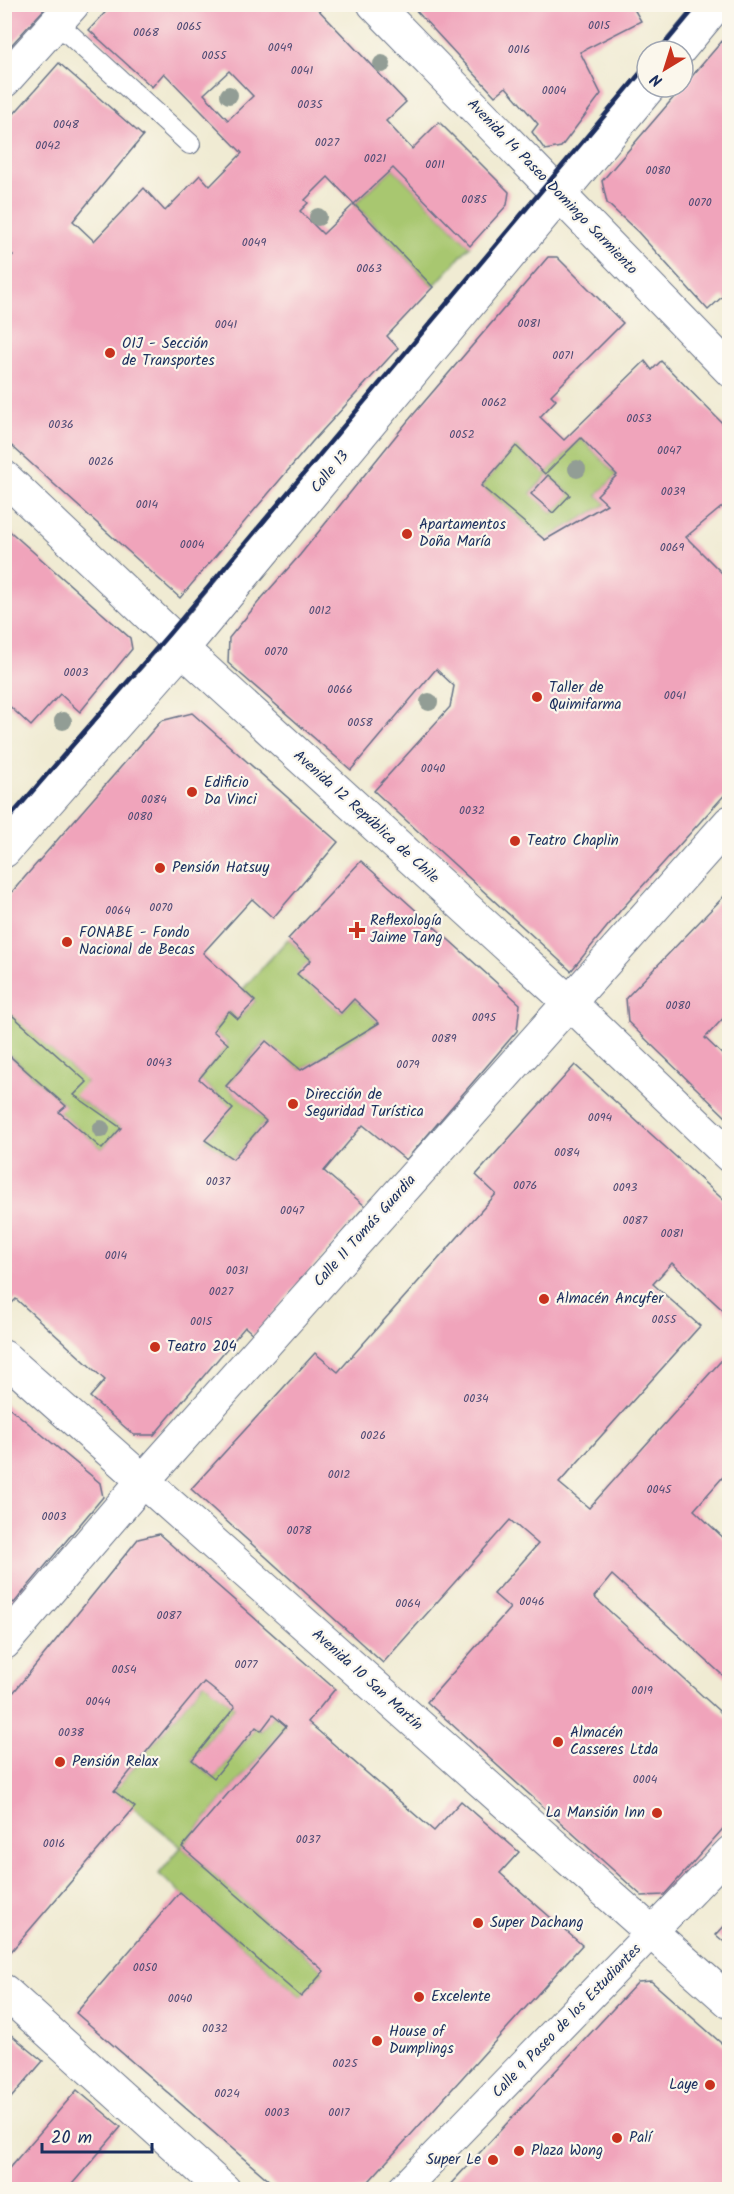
<svg xmlns="http://www.w3.org/2000/svg" width="734" height="2194" font-family="Kalam,sans-serif">
	<style>
		.green { fill: #a8c76f; stroke: #627b66; stroke-width: 1.5; fill-rule: evenodd }
		.building { fill: #f0a4bb; fill-rule: evenodd }
		.lines { fill: none; stroke-linecap: round; stroke-linejoin: round }
		.service-casing { stroke: #667187; stroke-width: 22 }
		.pedestrian-casing { stroke: #667187; stroke-width: 32 }
		.minor-casing { stroke: #667187; stroke-width: 35 }
		.tertiary-casing { stroke: #667187; stroke-width: 35 }
		.service { stroke: #fff; stroke-width: 20 }
		.pedestrian { stroke: #fff; stroke-width: 30 }
		.minor { stroke: #fff; stroke-width: 33 }
		.tertiary { stroke: #fff; stroke-width: 33 }
		.rail { stroke: #1b2f5e; stroke-width: 4.5 }
		.tree { fill: #929d95 }
		.poi-dot { fill: #c8321e; stroke: #fbf7ec; stroke-width: 2 }
		.labels { text-anchor: middle; dominant-baseline: central; stroke-width: 4.5; stroke-linejoin: round; paint-order: stroke }
		.number-label { font-size: 12px; fill: #504c75 }
		.street-label { font-size: 15px; fill: #1b2f5e; stroke: #fbf7ec }
		.poi-label { font-size: 15px; fill: #1b2f5e; stroke: #fbf7ec; text-anchor: start }
	</style>
	<rect width="100%" height="100%" fill="#fbf7ec"/>
	<filter id="ink" filterUnits="userSpaceOnUse"><feTurbulence type="fractalNoise" baseFrequency=".0167" numOctaves="2"/><feDisplacementMap in="SourceGraphic" scale="12" xChannelSelector="R" yChannelSelector="G"/><feConvolveMatrix kernelMatrix="1 2 1 2 8 2 1 2 1" color-interpolation-filters="sRGB"/></filter>
	<filter id="wash" filterUnits="userSpaceOnUse"><feTurbulence type="fractalNoise" baseFrequency=".008" numOctaves="4" result="noise"/><feDisplacementMap in="SourceGraphic" scale="24" xChannelSelector="R" yChannelSelector="G"/><feGaussianBlur stdDeviation="1.35" result="paint"/><feColorMatrix in="noise" values="0 0 0 0 0 0 0 0 0 0 0 0 0 0 0 0 0 1.4 0 .05"/><feComposite in="paint" operator="in"/></filter>
	<g filter="url(#wash)">
		<rect width="100%" height="100%" fill="#f0ebd3"/>
		<g class="green">
			<path d="M 393,168 L 470,246 L 433,287 L 355,204 Z"/>
			<path d="M 581,438 L 617,475 L 597,495 L 607,504 L 545,540 L 481,486 L 516,446 L 545,474 ZM 548,475 L 570,494 L 553,513 L 531,493 Z"/>
			<path d="M 288,939 L 311,960 L 298,974 L 341,1013 L 354,999 L 379,1023 L 301,1070 L 265,1041 L 226,1086 L 266,1121 L 233,1159 L 205,1140 L 233,1108 L 199,1079 L 228,1044 L 213,1031 L 229,1011 L 238,1019 L 255,1001 L 243,989 Z"/>
			<path d="M 5,1008 L 87,1082 L 75,1096 L 121,1128 L 102,1149 L 59,1112 L 65,1105 L 5,1051 Z"/>
			<path d="M 204,1682 L 235,1707 L 192,1760 L 214,1778 L 256,1727 L 261,1731 L 273,1715 L 286,1726 L 182,1847 L 324,1971 L 301,1997 L 159,1874 L 181,1847 L 114,1791 Z"/>
		</g>
		<g id="blocks">
			<g class="building">
				<path d="M 113,4 L 313,4 L 406,102 L 386,121 L 412,149 L 439,122 L 509,192 L 507,205 L 470,246 L 393,168 L 354,204 L 433,287 L 387,336 L 398,348 L 312,442 L 180,598 L 4,439 L 4,264 L 13,255 L 4,247 L 4,125 L 59,63 L 143,136 L 73,221 L 94,241 L 144,188 L 165,211 L 200,175 L 210,186 L 242,153 L 164,73 L 152,87 L 89,30 ZM 229,71 L 253,96 L 228,120 L 204,94 ZM 328,177 L 354,204 L 323,234 L 300,211 L 308,203 L 305,200 Z"/>
				<path d="M 410,4 L 643,4 L 634,9 L 641,21 L 580,52 L 601,94 L 561,147 L 545,150 L 532,132 L 538,124 L 506,87 L 495,96 Z"/>
				<path d="M 4,5 L 48,5 L 4,53 Z"/>
				<path d="M 729,33 L 729,303 L 723,296 L 708,310 L 638,232 L 607,203 L 602,181 Z"/>
				<path d="M 548,257 L 557,257 L 623,323 L 551,395 L 556,400 L 540,417 L 564,440 L 645,361 L 652,370 L 661,361 L 729,430 L 729,501 L 686,537 L 729,580 L 729,790 L 620,911 L 571,971 L 374,791 L 450,707 L 454,686 L 436,669 L 351,770 L 228,663 L 229,638 L 261,599 L 300,555 L 407,422 ZM 581,438 L 617,475 L 597,495 L 607,504 L 545,540 L 481,486 L 516,446 L 545,474 Z"/>
				<path d="M 548,475 L 570,495 L 553,513 L 531,494 Z"/>
				<path d="M 4,526 L 130,638 L 132,649 L 80,712 L 60,694 L 31,726 L 4,701 Z"/>
				<path d="M 192,713 L 338,842 L 273,918 L 252,899 L 203,953 L 255,1001 L 238,1019 L 229,1011 L 213,1031 L 228,1044 L 199,1079 L 233,1109 L 205,1140 L 233,1159 L 266,1121 L 226,1086 L 266,1041 L 301,1070 L 379,1023 L 354,999 L 341,1013 L 297,974 L 311,960 L 288,939 L 361,861 L 520,1004 L 517,1031 L 406,1160 L 363,1125 L 324,1171 L 365,1206 L 254,1335 L 245,1327 L 154,1435 L 134,1435 L 90,1397 L 105,1380 L 16,1299 L 4,1311 L 4,1051 L 66,1106 L 59,1112 L 102,1149 L 121,1128 L 74,1095 L 87,1082 L 4,1008 L 4,901 L 161,721 Z"/>
				<path d="M 729,891 L 729,1012 L 705,1038 L 729,1061 L 729,1120 L 628,1022 L 626,998 Z"/>
				<path d="M 575,1065 L 729,1205 L 729,1311 L 727,1314 L 672,1263 L 653,1284 L 700,1326 L 559,1483 L 589,1508 L 729,1352 L 729,1470 L 694,1510 L 729,1543 L 729,1681 L 612,1575 L 594,1597 L 729,1720 L 729,1822 L 664,1895 L 642,1896 L 427,1702 L 510,1608 L 494,1594 L 538,1544 L 510,1520 L 383,1663 L 191,1489 L 315,1353 L 338,1372 L 496,1194 L 476,1175 Z"/>
				<path d="M 4,1403 L 100,1483 L 103,1497 L 14,1603 L 4,1595 Z"/>
				<path d="M 159,1534 L 335,1689 L 308,1722 L 434,1831 L 461,1801 L 519,1852 L 500,1873 L 582,1945 L 361,2190 L 280,2190 L 76,2013 L 180,1892 L 301,1997 L 324,1971 L 182,1847 L 286,1726 L 273,1715 L 261,1731 L 256,1727 L 214,1778 L 192,1760 L 235,1707 L 204,1682 L 114,1791 L 135,1807 L 8,1955 L 4,1953 L 4,1704 L 138,1539 Z"/>
				<path d="M 729,1921 L 729,1946 L 716,1935 Z"/>
				<path d="M 651,1981 L 729,2050 L 729,2190 L 445,2190 L 638,1982 Z"/>
				<path d="M 4,2029 L 43,2061 L 4,2106 Z"/>
				<path d="M 77,2090 L 121,2127 L 67,2190 L 4,2190 L 4,2174 Z"/>
			</g>
		</g>
	</g>
	<g filter="url(#ink)">
		<use href="#blocks" fill-opacity="0" stroke="#667187" stroke-width="1.5"/>
		<g class="lines">
			<g class="service-casing">
				<path id="service" d="M 57,23 L 190,144"/>
			</g>
			<g class="pedestrian-casing">
				<path id="pedestrian" d="M 402,2190 L 730,1851"/>
			</g>
			<g class="minor-casing">
				<g id="minor">
					<path d="M 374,4 L 730,370"/>
					<path d="M 678,51 L 717,4"/>
					<path d="M 4,81 L 73,4"/>
					<path d="M 4,477 L 169,634 L 182,649 L 569,1002 L 730,1156"/>
					<path d="M 4,851 L 182,649 L 649,87"/>
				</g>
			</g>
			<g class="tertiary-casing">
				<g id="tertiary">
					<path d="M 4,1357 L 730,2002"/>
					<path d="M 4,1643 L 143,1481 L 730,822"/>
					<path d="M 4,1991 L 224,2190"/>
				</g>
			</g>
			<use href="#service" class="service"/>
			<use href="#pedestrian" class="pedestrian"/>
			<use href="#minor" class="minor"/>
			<use href="#tertiary" class="tertiary"/>
			<g class="rail">
				<path d="M 659,51 L 698,4"/>
				<path d="M 4,824 L 169,634 L 647,65"/>
			</g>
		</g>
		<g class="tree">
			<circle cx="382" cy="64" r="9"/>
			<circle cx="229" cy="95" r="9"/>
			<circle cx="318" cy="217" r="9"/>
			<circle cx="577" cy="469" r="9"/>
			<circle cx="429" cy="702" r="9"/>
			<circle cx="63" cy="721" r="9"/>
			<circle cx="101" cy="1129" r="9"/>
		</g>
	</g>
	<g class="poi-dot">
		<circle cx="110" cy="353" r="6"/>
		<circle cx="407" cy="534" r="6"/>
		<circle cx="537" cy="697" r="6"/>
		<circle cx="192" cy="792" r="6"/>
		<circle cx="515" cy="841" r="6"/>
		<circle cx="160" cy="868" r="6"/>
		<path d="M354 921h6v6h6v6h-6v6h-6v-6h-6v-6h6z"/>
		<circle cx="67" cy="942" r="6"/>
		<circle cx="293" cy="1104" r="6"/>
		<circle cx="544" cy="1299" r="6"/>
		<circle cx="155" cy="1347" r="6"/>
		<circle cx="558" cy="1742" r="6"/>
		<circle cx="60" cy="1762" r="6"/>
		<circle cx="657" cy="1813" r="6"/>
		<circle cx="478" cy="1923" r="6"/>
		<circle cx="419" cy="1997" r="6"/>
		<circle cx="377" cy="2041" r="6"/>
		<circle cx="710" cy="2085" r="6"/>
		<circle cx="617" cy="2138" r="6"/>
		<circle cx="519" cy="2151" r="6"/>
		<circle cx="493" cy="2160" r="6"/>
	</g>
	<g class="labels">
		<g class="number-label">
			<text x="599" y="25">0015</text>
			<text x="189" y="26">0065</text>
			<text x="146" y="32">0068</text>
			<text x="280" y="47">0049</text>
			<text x="519" y="49">0016</text>
			<text x="214" y="55">0055</text>
			<text x="302" y="70">0041</text>
			<text x="554" y="90">0004</text>
			<text x="310" y="104">0035</text>
			<text x="66" y="124">0048</text>
			<text x="327" y="142">0027</text>
			<text x="48" y="145">0042</text>
			<text x="375" y="158">0021</text>
			<text x="435" y="164">0011</text>
			<text x="658" y="170">0080</text>
			<text x="474" y="199">0085</text>
			<text x="700" y="202">0070</text>
			<text x="254" y="242">0049</text>
			<text x="369" y="268">0063</text>
			<text x="529" y="323">0081</text>
			<text x="226" y="324">0041</text>
			<text x="563" y="355">0071</text>
			<text x="494" y="402">0062</text>
			<text x="639" y="418">0053</text>
			<text x="61" y="424">0036</text>
			<text x="462" y="434">0052</text>
			<text x="669" y="450">0047</text>
			<text x="101" y="461">0026</text>
			<text x="673" y="491">0039</text>
			<text x="147" y="504">0014</text>
			<text x="192" y="544">0004</text>
			<text x="672" y="547">0069</text>
			<text x="320" y="610">0012</text>
			<text x="276" y="651">0070</text>
			<text x="76" y="672">0003</text>
			<text x="340" y="689">0066</text>
			<text x="675" y="695">0041</text>
			<text x="360" y="722">0058</text>
			<text x="433" y="768">0040</text>
			<text x="154" y="799">0084</text>
			<text x="472" y="810">0032</text>
			<text x="140" y="816">0080</text>
			<text x="161" y="907">0070</text>
			<text x="118" y="910">0064</text>
			<text x="678" y="1005">0080</text>
			<text x="484" y="1017">0095</text>
			<text x="444" y="1038">0089</text>
			<text x="159" y="1062">0043</text>
			<text x="408" y="1064">0079</text>
			<text x="600" y="1117">0094</text>
			<text x="567" y="1152">0084</text>
			<text x="218" y="1181">0037</text>
			<text x="525" y="1185">0076</text>
			<text x="625" y="1187">0093</text>
			<text x="292" y="1210">0047</text>
			<text x="635" y="1220">0087</text>
			<text x="672" y="1233">0081</text>
			<text x="116" y="1255">0014</text>
			<text x="237" y="1270">0031</text>
			<text x="221" y="1291">0027</text>
			<text x="664" y="1319">0055</text>
			<text x="201" y="1321">0015</text>
			<text x="476" y="1398">0034</text>
			<text x="373" y="1435">0026</text>
			<text x="339" y="1474">0012</text>
			<text x="659" y="1489">0045</text>
			<text x="54" y="1516">0003</text>
			<text x="299" y="1530">0078</text>
			<text x="532" y="1601">0046</text>
			<text x="408" y="1603">0064</text>
			<text x="169" y="1615">0087</text>
			<text x="246" y="1664">0077</text>
			<text x="124" y="1669">0054</text>
			<text x="642" y="1690">0019</text>
			<text x="98" y="1701">0044</text>
			<text x="71" y="1732">0038</text>
			<text x="645" y="1779">0004</text>
			<text x="308" y="1839">0037</text>
			<text x="54" y="1843">0016</text>
			<text x="145" y="1967">0050</text>
			<text x="180" y="1998">0040</text>
			<text x="215" y="2028">0032</text>
			<text x="345" y="2063">0025</text>
			<text x="227" y="2093">0024</text>
			<text x="277" y="2112">0003</text>
			<text x="339" y="2112">0017</text>
		</g>
		<g class="street-label">
			<text transform="translate(552 187) rotate(46)">Avenida 14 Paseo Domingo Sarmiento</text>
			<text transform="translate(330 472) rotate(-50)">Calle 13</text>
			<text transform="translate(366 817) rotate(42)">Avenida 12 República de Chile</text>
			<text transform="translate(365 1231) rotate(-48)">Calle 11 Tomás Guardia</text>
			<text transform="translate(367 1680) rotate(42)">Avenida 10 San Martín</text>
			<text transform="translate(567 2021) rotate(-46)">Calle 9 Paseo de los Estudiantes</text>
		</g>
		<g class="poi-label">
			<text x="122" y="344">OIJ - Sección<tspan x="122" dy="17">de Transportes</tspan></text>
			<text x="419" y="525">Apartamentos<tspan x="419" dy="17">Doña María</tspan></text>
			<text x="549" y="688">Taller de<tspan x="549" dy="17">Quimifarma</tspan></text>
			<text x="204" y="783">Edificio<tspan x="204" dy="17">Da Vinci</tspan></text>
			<text x="527" y="841">Teatro Chaplin</text>
			<text x="172" y="868">Pensión Hatsuy</text>
			<text x="370" y="921">Reflexología<tspan x="370" dy="17">Jaime Tang</tspan></text>
			<text x="79" y="933">FONABE - Fondo<tspan x="79" dy="17">Nacional de Becas</tspan></text>
			<text x="305" y="1095">Dirección de<tspan x="305" dy="17">Seguridad Turística</tspan></text>
			<text x="556" y="1299">Almacén Ancyfer</text>
			<text x="167" y="1347">Teatro 204</text>
			<text x="570" y="1733">Almacén<tspan x="570" dy="17">Casseres Ltda</tspan></text>
			<text x="72" y="1762">Pensión Relax</text>
			<text x="645" y="1813" text-anchor="end">La Mansión Inn</text>
			<text x="490" y="1923">Super Dachang</text>
			<text x="431" y="1997">Excelente</text>
			<text x="389" y="2032">House of<tspan x="389" dy="17">Dumplings</tspan></text>
			<text x="698" y="2085" text-anchor="end">Laye</text>
			<text x="629" y="2138">Palí</text>
			<text x="531" y="2151">Plaza Wong</text>
			<text x="481" y="2160" text-anchor="end">Super Le</text>
		</g>
	</g>
	<rect width="734" height="2194" fill="none" stroke="#fbf7ec" stroke-width="24"/>
	<g transform="translate(665 69) rotate(218)"><circle r="28" fill="#fbf7ec" stroke="#a1a7b3" stroke-width="1.5"/>
	<path d="M0-4.5L10 22L0 15L-10 22Z" fill="#c8321e"/>
	<text y="-9" font-size="16" font-weight="bold" text-anchor="middle" fill="#1b2f5e">N</text>
	</g>
	<path d="M42 2143v9h110v-9" fill="none" stroke="#1b2f5e" stroke-width="3"/>
	<text x="51" y="2143" font-size="18" fill="#1b2f5e" stroke="#fbf7ec" stroke-width="4.5" paint-order="stroke">20 m</text>
</svg>
